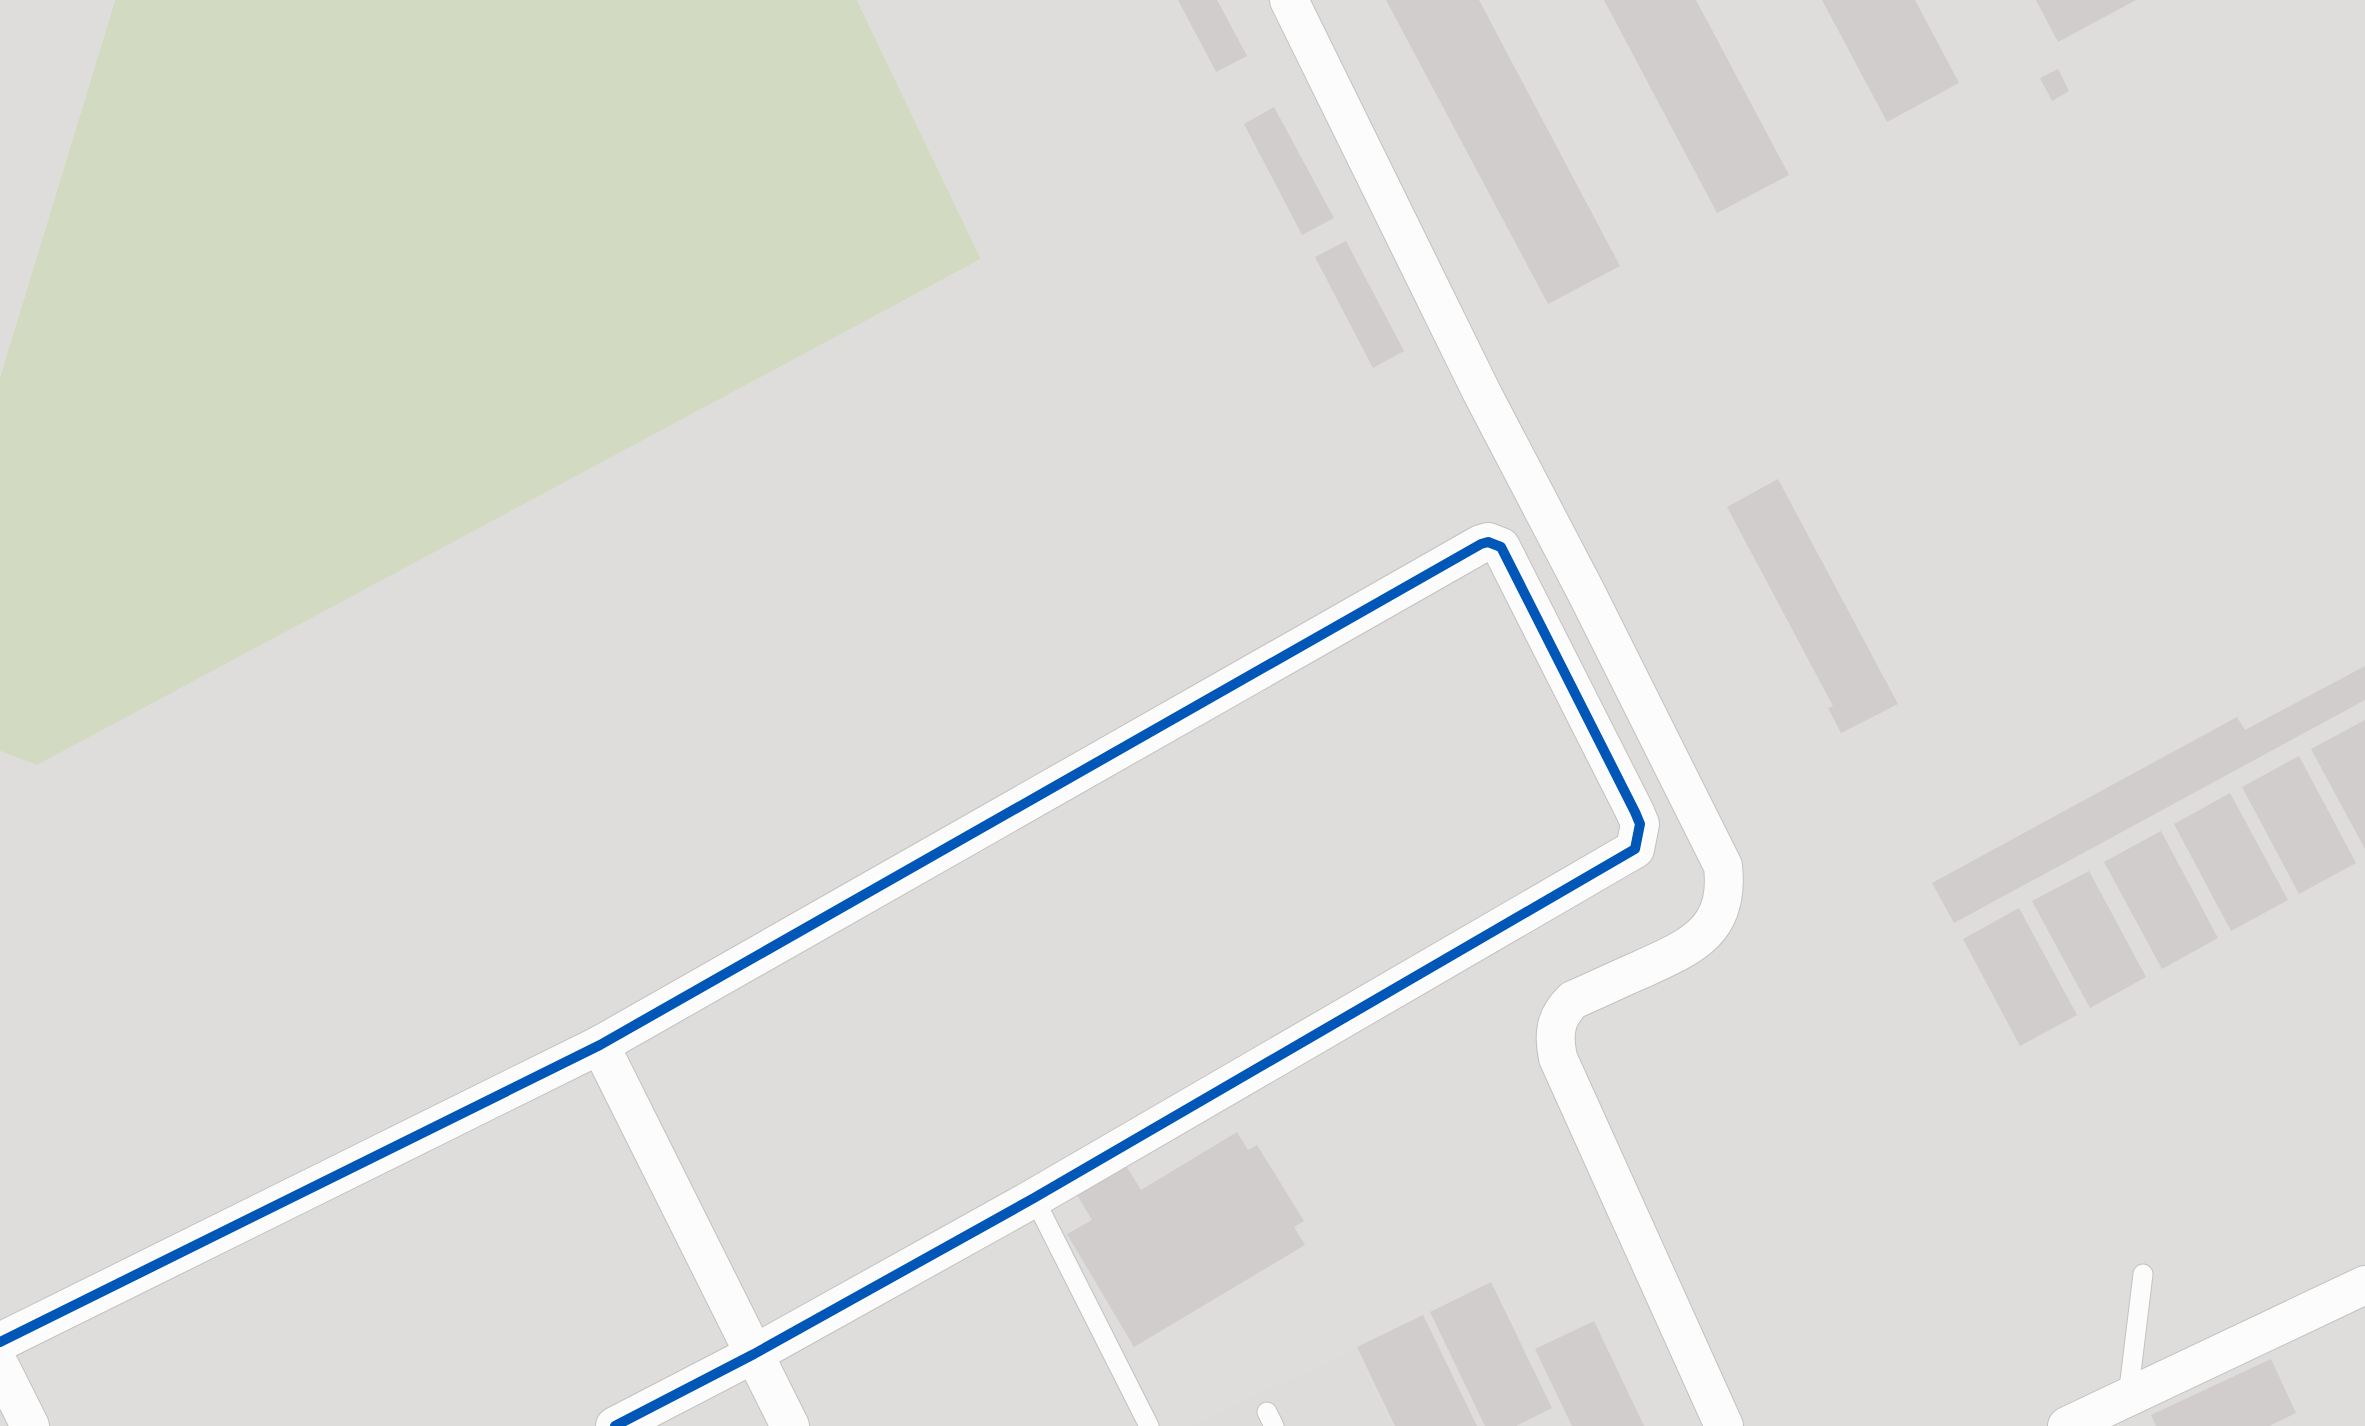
<svg xmlns="http://www.w3.org/2000/svg" width="2365" height="1426" font-family="'DM Sans',sans-serif">
	<style>
		.residential { fill: #dedddc }
		.forest { fill: #d2dbc2 }
		.parking { fill: #dddcdb }
		.building { fill: #d0cdcc }
		.lines { fill: none; stroke-linecap: round; stroke-linejoin: round }
		.lane-casing { stroke: #c2c2c1; stroke-width: 21 }
		.street-casing { stroke: #c2c2c1; stroke-width: 40 }
		.lane { stroke: #fdfcfc; stroke-width: 19 }
		.street { stroke: #fdfcfc; stroke-width: 38 }
		.cycleway-casing { stroke: #fff; stroke-width: 15 }
		.cycleway { stroke: #0057b8; stroke-width: 10 }
	</style>
	<rect width="100%" height="100%" fill="#efedeb"/>
	<g class="residential">
		<path d="M 0,0 L 115,0 L 0,377 Z"/>
		<path d="M 857,0 L 2365,0 L 2365,1426 L 0,1426 L 0,751 L 37,764 L 981,259 Z"/>
	</g>
	<path class="forest" d="M 115,0 L 857,0 L 981,259 L 37,765 L 0,751 L 0,377 Z"/>
	<path class="parking" d="M 1354,1349 L 1391,1426 L 1191,1426 Z"/>
	<g class="building">
		<path d="M 1178,0 L 1217,0 L 1247,56 L 1216,72 Z"/>
		<path d="M 1386,0 L 1479,0 L 1620,266 L 1548,304 Z"/>
		<path d="M 1604,0 L 1696,0 L 1789,175 L 1717,213 Z"/>
		<path d="M 1822,0 L 1915,0 L 1959,83 L 1887,122 Z"/>
		<path d="M 2036,0 L 2136,0 L 2058,42 Z"/>
		<path d="M 2058,69 L 2069,91 L 2052,101 L 2040,78 Z"/>
		<path d="M 1274,107 L 1334,218 L 1302,235 L 1244,124 Z"/>
		<path d="M 1346,241 L 1404,351 L 1373,368 L 1315,257 Z"/>
		<path d="M 1778,479 L 1898,704 L 1841,733 L 1828,708 L 1833,706 L 1727,507 Z"/>
		<path d="M 2365,666 L 2365,700 L 1954,923 L 1932,883 L 2237,717 L 2245,730 Z"/>
		<path d="M 2365,720 L 2365,849 L 2311,749 Z"/>
		<path d="M 2299,756 L 2356,863 L 2299,894 L 2242,787 Z"/>
		<path d="M 2230,793 L 2288,900 L 2231,931 L 2174,824 Z"/>
		<path d="M 2161,831 L 2218,938 L 2162,969 L 2104,862 Z"/>
		<path d="M 2089,871 L 2146,977 L 2090,1008 L 2032,901 Z"/>
		<path d="M 2019,908 L 2077,1015 L 2020,1046 L 1963,939 Z"/>
		<path d="M 1237,1132 L 1248,1150 L 1257,1145 L 1304,1221 L 1294,1227 L 1305,1245 L 1134,1347 L 1067,1234 L 1092,1220 L 1073,1188 L 1122,1159 L 1141,1190 Z"/>
		<path d="M 1491,1282 L 1552,1408 L 1516,1426 L 1485,1426 L 1430,1312 Z"/>
		<path d="M 1423,1315 L 1477,1426 L 1395,1426 L 1357,1347 Z"/>
		<path d="M 1594,1321 L 1644,1426 L 1572,1426 L 1535,1349 Z"/>
		<path d="M 2271,1359 L 2296,1413 L 2269,1426 L 2156,1426 L 2151,1415 Z"/>
	</g>
	<g class="lines">
		<g class="lane-casing">
			<g id="lane">
				<path d="M 1034,1198 L 1149,1426"/>
				<path d="M 2128,1397 L 2143,1274"/>
				<path d="M 1267,1412 L 1274,1426"/>
			</g>
		</g>
		<g class="street-casing">
			<g id="street">
				<path d="M 1289,0 L 1482,393 L 1586,592 L 1723,866 C 1730,930 1693,946 1642,969 C 1619,979 1596,990 1573,1000 C 1555,1017 1553,1034 1558,1058 L 1724,1426"/>
				<path d="M 600,1045 L 790,1426"/>
				<path d="M 0,1342 L 600,1045 L 1481,544 L 1488,542 L 1501,547 L 1635,812 L 1640,824 L 1635,849 L 1034,1198 L 754,1354 L 615,1426"/>
				<path d="M 0,1366 L 30,1426"/>
				<path d="M 2067,1426 L 2365,1285"/>
			</g>
		</g>
		<use href="#lane" class="lane"/>
		<use href="#street" class="street"/>
		<g class="cycleway-casing">
			<path id="cycleway" d="M 0,1342 L 600,1045 L 1481,544 L 1488,542 L 1501,547 L 1635,812 L 1640,824 L 1635,849 L 1034,1198 L 754,1354 L 615,1426"/>
		</g>
		<use href="#cycleway" class="cycleway"/>
	</g>
</svg>
